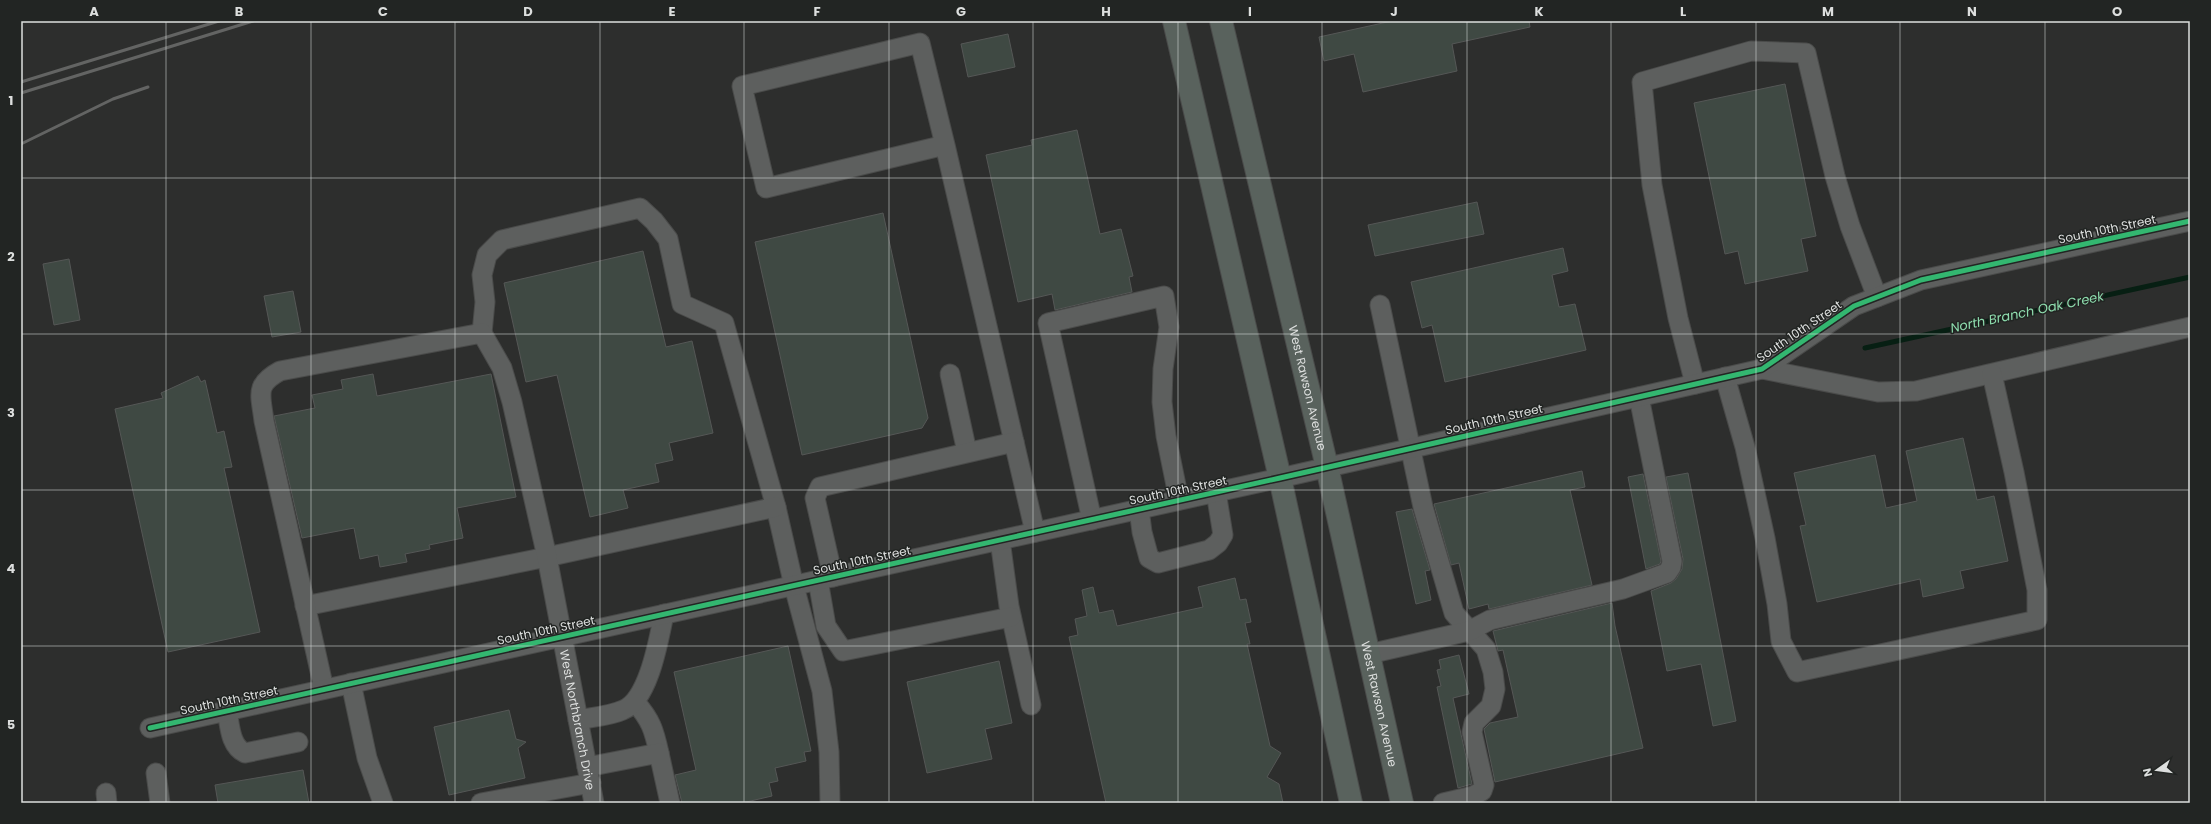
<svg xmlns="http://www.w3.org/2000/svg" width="2211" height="824" font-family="Poppins,sans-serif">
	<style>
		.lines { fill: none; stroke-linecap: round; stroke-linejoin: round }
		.stream { stroke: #071f13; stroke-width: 5 }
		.building { fill: #3f4943; stroke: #555756 }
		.minor-casing { stroke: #4a4b4a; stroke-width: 21 }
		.major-casing { stroke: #4a4b4a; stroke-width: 24 }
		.minor { stroke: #5d5f5e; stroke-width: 19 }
		.major { stroke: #59625d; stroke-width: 22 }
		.rail { stroke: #636463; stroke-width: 3 }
		.cycleway-casing { stroke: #222523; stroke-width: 8 }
		.cycleway { stroke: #33b770; stroke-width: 5 }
		.grid { fill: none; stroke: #dddfde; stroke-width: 1; stroke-opacity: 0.55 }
		.labels { text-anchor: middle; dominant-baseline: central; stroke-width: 3; stroke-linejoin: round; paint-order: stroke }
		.street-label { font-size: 12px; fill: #dddfde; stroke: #222523 }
		.water-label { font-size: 13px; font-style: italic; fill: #8eddae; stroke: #222523 }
		.neatline { fill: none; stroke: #dddfde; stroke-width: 1.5 }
		.grid-label { font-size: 13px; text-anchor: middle; font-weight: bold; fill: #dddfde }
	</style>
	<rect width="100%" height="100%" fill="#2d2e2d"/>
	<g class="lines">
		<path class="stream" d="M 1865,348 L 2190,277"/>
	</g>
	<g class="building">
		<path d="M 1392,21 L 1529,21 L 1530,27 L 1452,44 L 1457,71 L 1363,92 L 1354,54 L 1324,61 L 1319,37 Z"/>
		<path d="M 1008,34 L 1015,67 L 968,77 L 961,44 Z"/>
		<path d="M 1785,84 L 1816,236 L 1801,239 L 1808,271 L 1745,284 L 1738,251 L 1725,254 L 1694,103 Z"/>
		<path d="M 1077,130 L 1100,234 L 1121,229 L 1133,276 L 1129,277 L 1132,292 L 1055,310 L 1052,294 L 1018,302 L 986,155 L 1032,145 L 1031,140 Z"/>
		<path d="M 1477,202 L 1484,234 L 1375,256 L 1368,225 Z"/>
		<path d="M 883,213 L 928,418 L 922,428 L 802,455 L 755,242 Z"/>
		<path d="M 1563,248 L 1568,271 L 1552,275 L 1559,307 L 1575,304 L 1586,350 L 1445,382 L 1432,325 L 1422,328 L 1411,282 Z"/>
		<path d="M 643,251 L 666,347 L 692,341 L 713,433 L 669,443 L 673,460 L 655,464 L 659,482 L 623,490 L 628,508 L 590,517 L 557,375 L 526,382 L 504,283 Z"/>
		<path d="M 69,259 L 80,320 L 54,325 L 43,264 Z"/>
		<path d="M 293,291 L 301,332 L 272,337 L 264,296 Z"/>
		<path d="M 373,374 L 377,396 L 491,374 L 516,497 L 457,508 L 463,538 L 429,545 L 430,549 L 405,554 L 407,562 L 380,567 L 378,555 L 360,559 L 354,528 L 302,538 L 274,416 L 315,408 L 312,395 L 343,389 L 341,380 Z"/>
		<path d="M 198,376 L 201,382 L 205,380 L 217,433 L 224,431 L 232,467 L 224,468 L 260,632 L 168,652 L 115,409 L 163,398 L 161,393 Z"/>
		<path d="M 1963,438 L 1977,500 L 1994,496 L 2008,561 L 1960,571 L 1964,588 L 1923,597 L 1920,579 L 1817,602 L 1800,526 L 1806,525 L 1794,473 L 1875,455 L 1886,508 L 1917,501 L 1906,451 Z"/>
		<path d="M 1582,471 L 1585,487 L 1570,490 L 1592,585 L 1489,609 L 1488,604 L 1469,609 L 1459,563 L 1451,565 L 1434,504 Z"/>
		<path d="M 1688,473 L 1736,721 L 1713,726 L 1701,664 L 1667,671 L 1651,591 L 1671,583 L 1676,579 L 1682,569 L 1683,559 L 1666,477 Z"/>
		<path d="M 1643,474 L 1661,561 L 1660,564 L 1646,569 L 1628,477 Z"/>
		<path d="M 1412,509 L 1430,570 L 1425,571 L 1431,600 L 1416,604 L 1396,512 Z"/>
		<path d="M 1235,578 L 1240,600 L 1246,599 L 1251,622 L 1245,623 L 1250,644 L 1247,644 L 1270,746 L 1281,753 L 1267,777 L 1279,784 L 1283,803 L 1106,803 L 1069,637 L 1078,635 L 1075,619 L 1087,616 L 1082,590 L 1093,587 L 1099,613 L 1113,610 L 1117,626 L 1203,607 L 1198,587 Z"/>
		<path d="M 1612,603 L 1615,626 L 1643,748 L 1495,782 L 1484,729 L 1490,723 L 1518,717 L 1503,650 L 1498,651 L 1493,631 Z"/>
		<path d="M 788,646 L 811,751 L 804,752 L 806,761 L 775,768 L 778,781 L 769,783 L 772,796 L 742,803 L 682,803 L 675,775 L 696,770 L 674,672 Z"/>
		<path d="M 1459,655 L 1469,694 L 1453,698 L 1472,784 L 1458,788 L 1437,687 L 1441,686 L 1437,670 L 1441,669 L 1439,660 Z"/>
		<path d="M 999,661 L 1012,723 L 985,729 L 992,759 L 927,773 L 907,682 Z"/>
		<path d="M 509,710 L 516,739 L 526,742 L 518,748 L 525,778 L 449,795 L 434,727 Z"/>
		<path d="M 303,770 L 309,803 L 218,803 L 215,785 Z"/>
	</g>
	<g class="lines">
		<g class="minor-casing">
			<g id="minor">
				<path d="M 945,145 L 920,43 L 742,86 L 766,188 L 945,145 L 1014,442"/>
				<path d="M 1380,305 L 1423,507 L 1454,613 L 1486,649 L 1493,672 L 1495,689 L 1491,706 L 1474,723 L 1472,732 L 1484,785 L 1482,791 L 1473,796 L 1443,803"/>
				<path d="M 482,333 L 485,302 L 482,275 L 487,255 L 502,240 L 640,208 L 654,221 L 668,239 L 682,304 L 724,323 L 776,507 L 794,586 L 822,691 L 829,752 L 830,803"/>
				<path d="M 1762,369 L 1878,392 L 1916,391 L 2190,327"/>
				<path d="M 950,374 L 967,452"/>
				<path d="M 1725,377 L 1745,447 L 1765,538 L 1777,604 L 1781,641 L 1797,672 L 2037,620 L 2037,590 L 2014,472 L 1992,374"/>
				<path d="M 1695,384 L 1678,318 L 1652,185 L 1642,82 L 1751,51 L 1806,53 L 1835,176 L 1850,226 L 1877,297"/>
				<path d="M 1139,509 L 1142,532 L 1149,558 L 1158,563 L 1209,550 L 1218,543 L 1223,535 L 1216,492"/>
				<path d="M 1092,520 L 1048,323 L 1164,296 L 1169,327 L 1163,369 L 1162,402 L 1166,436 L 1179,500"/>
				<path d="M 1000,540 L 1009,606 L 1031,705"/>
				<path d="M 833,577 L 815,498 L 820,487 L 1014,442 L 1035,532"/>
				<path d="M 818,580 L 826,626 L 843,651 L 1011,617"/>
				<path d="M 305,606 L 547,557 L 776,507"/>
				<path d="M 1369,654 L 1469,631 L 1490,620 L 1623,589 L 1667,573 L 1671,567 L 1672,561 L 1639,397"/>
				<path d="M 351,683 L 367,758 L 383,803"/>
				<path id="s1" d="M 324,689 L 264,421 C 261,395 254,385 280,371 L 482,333 L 502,368 L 512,402 L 547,557 L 594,803"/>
				<path d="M 635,702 C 651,720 654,730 659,753"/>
				<path d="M 227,711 C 230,726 230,746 245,753 L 298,742"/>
				<path d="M 578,720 C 593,717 610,716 623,710 C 649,700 659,638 664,614"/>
				<path d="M 150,728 L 1280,478 L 1762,369 L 1854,306 L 1921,280 L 2190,221"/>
				<path d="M 587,767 L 659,753 L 670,803"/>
				<path d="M 156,773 L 160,803"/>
				<path d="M 106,793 L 107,803"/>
				<path d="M 481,803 L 591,783"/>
			</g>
		</g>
		<g class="major-casing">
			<g id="major">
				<path d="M 1174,21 L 1280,478 L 1351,803"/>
				<path id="s2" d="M 1221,21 L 1327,467 L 1402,803"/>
			</g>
		</g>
		<use href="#minor" class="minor"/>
		<use href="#major" class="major"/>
		<g class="rail">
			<path d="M 21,82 L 219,21"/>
			<path d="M 21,93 L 253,21"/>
			<path d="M 21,144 L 113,99 L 148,87"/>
		</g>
		<g class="cycleway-casing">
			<path id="cycleway" d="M 150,728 L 1280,478 L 1762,369 L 1854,306 L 1921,280 L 2190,221"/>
		</g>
		<use href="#cycleway" class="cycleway"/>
	</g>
	<path class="grid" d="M 166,21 L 166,803M 311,21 L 311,803M 455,21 L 455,803M 600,21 L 600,803M 744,21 L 744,803M 889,21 L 889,803M 1033,21 L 1033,803M 1178,21 L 1178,803M 1322,21 L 1322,803M 1467,21 L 1467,803M 1611,21 L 1611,803M 1756,21 L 1756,803M 1900,21 L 1900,803M 2045,21 L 2045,803M 21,178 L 2190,178M 21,334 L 2190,334M 21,490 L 2190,490M 21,646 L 2190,646"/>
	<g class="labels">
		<g class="street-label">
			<text transform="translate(2107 229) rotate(-12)">South 10th Street</text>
			<text transform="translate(1799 331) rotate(-34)">South 10th Street</text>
			<text stroke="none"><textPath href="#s2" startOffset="377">West Rawson Avenue</textPath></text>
			<text transform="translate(1494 419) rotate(-13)">South 10th Street</text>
			<text transform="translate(1178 490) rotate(-12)">South 10th Street</text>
			<text transform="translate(862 560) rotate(-12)">South 10th Street</text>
			<text transform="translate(546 630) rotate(-12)">South 10th Street</text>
			<text transform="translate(229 700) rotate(-12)">South 10th Street</text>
			<text stroke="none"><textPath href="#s2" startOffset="701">West Rawson Avenue</textPath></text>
			<text stroke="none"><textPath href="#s1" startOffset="939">West Northbranch Drive</textPath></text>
		</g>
		<g class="water-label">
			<text transform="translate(2027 312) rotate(-12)">North Branch Oak Creek</text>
		</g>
	</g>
	<rect width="2211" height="824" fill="none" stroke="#222523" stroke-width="44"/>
	<g transform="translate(2157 770) rotate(256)" stroke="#222523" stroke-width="3" paint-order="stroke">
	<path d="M0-3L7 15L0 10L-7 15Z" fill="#dddfde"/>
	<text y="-6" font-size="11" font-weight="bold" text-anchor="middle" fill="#dddfde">N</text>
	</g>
	<rect x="22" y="22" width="2167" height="780" class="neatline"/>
	<g class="grid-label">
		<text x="94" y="16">A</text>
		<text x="239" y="16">B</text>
		<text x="383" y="16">C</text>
		<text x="528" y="16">D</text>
		<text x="672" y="16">E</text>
		<text x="817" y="16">F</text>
		<text x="961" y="16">G</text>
		<text x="1106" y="16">H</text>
		<text x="1250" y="16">I</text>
		<text x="1394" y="16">J</text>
		<text x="1539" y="16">K</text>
		<text x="1683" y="16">L</text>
		<text x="1828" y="16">M</text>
		<text x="1972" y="16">N</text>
		<text x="2117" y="16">O</text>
		<text x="11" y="105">1</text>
		<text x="11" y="261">2</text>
		<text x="11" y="417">3</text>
		<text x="11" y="573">4</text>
		<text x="11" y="729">5</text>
	</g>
</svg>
